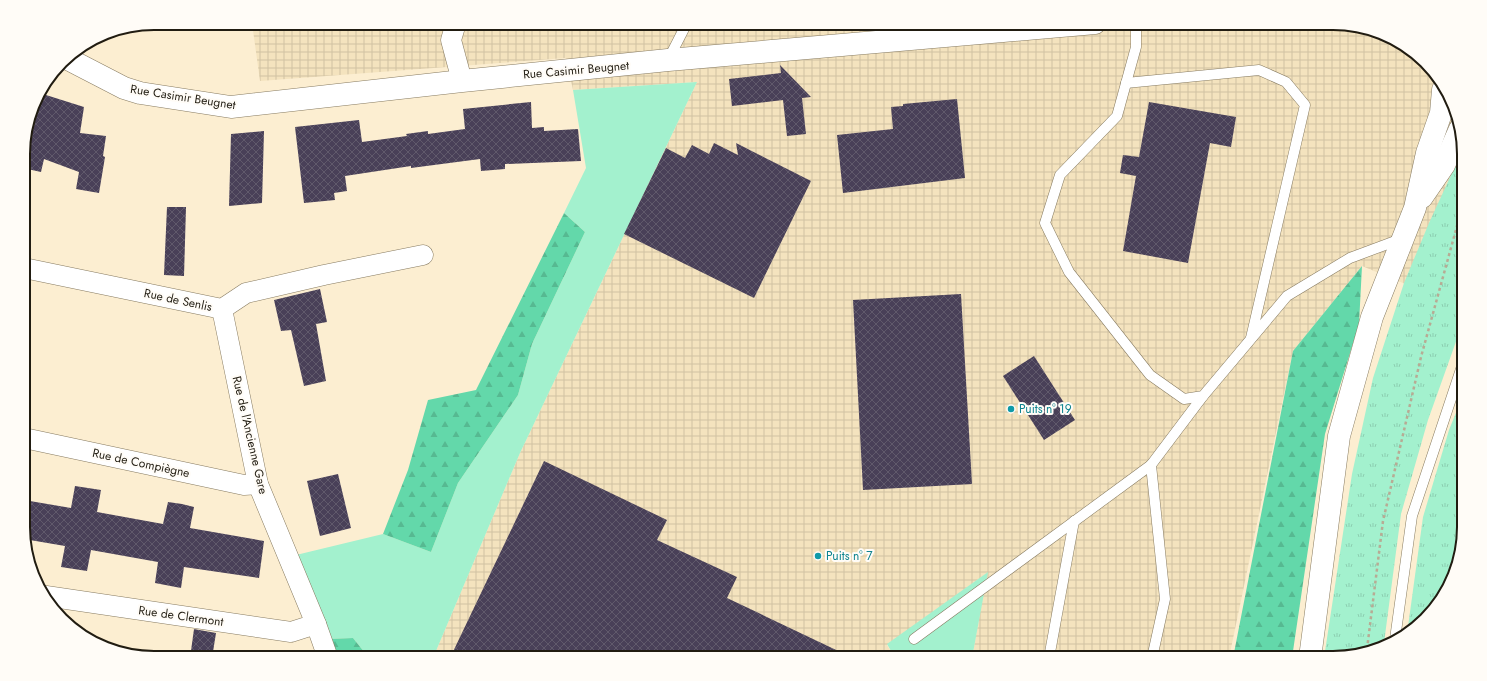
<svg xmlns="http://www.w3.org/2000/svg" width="1487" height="681" font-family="Jost,sans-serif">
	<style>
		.industrial { fill: url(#industrial-grid) }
		.grass { fill: #a3f1ce }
		.forest { fill: url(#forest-firs) }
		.park { fill: url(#park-tufts) }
		.building { fill: url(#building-cross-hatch) }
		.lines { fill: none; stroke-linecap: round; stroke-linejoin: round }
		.service-casing { stroke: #877b61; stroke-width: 11 }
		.minor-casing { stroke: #877b61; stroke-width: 21 }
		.secondary-casing { stroke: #877b61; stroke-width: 23 }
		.path { stroke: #b7ab94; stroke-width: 2.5; stroke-dasharray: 3 3; stroke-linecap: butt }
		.service { stroke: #fff; stroke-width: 10 }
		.minor { stroke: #fff; stroke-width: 20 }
		.secondary { stroke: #fff; stroke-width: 22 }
		.culture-dot { fill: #0f9aa8; stroke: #fffcf7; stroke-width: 1.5 }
		.labels { text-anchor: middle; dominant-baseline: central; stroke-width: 4; stroke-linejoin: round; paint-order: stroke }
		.street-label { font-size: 12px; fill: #211c11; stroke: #fffcf7 }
		.culture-label { font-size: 12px; fill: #0d838f; stroke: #fffcf7; text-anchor: start }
		.rim { fill: none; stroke: #211c11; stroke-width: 2 }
	</style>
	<defs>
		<pattern id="industrial-grid" width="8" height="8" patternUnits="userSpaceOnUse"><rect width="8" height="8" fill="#f4e3be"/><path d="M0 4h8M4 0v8" fill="none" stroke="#d1c2a2"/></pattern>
		<pattern id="forest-firs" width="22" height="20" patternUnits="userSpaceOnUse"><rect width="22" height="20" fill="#63d8aa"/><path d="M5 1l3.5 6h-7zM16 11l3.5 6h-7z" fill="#56b991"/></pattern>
		<pattern id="park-tufts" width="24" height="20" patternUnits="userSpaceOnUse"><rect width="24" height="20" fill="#a3f1ce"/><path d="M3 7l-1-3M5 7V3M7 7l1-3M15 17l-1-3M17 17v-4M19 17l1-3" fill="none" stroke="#8cceb0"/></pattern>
		<pattern id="building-cross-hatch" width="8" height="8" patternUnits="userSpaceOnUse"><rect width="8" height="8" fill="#494058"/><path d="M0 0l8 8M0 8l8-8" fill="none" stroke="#60596b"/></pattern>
	</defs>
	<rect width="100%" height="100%" fill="#fceed1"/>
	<path class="industrial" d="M 252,23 L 1333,23 L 1383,33 L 1437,75 L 1463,137 L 1463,308 L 1362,266 L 1293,351 L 1229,658 L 972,658 L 987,573 L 887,645 L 895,658 L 433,658 L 520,453 L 697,82 L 573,90 L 566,58 L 260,81 Z"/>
	<g class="grass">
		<path d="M 697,82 L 520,453 L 433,658 L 369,658 L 353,638 L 329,639 L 296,555 L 383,534 L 431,552 L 458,483 L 518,395 L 532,344 L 585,232 L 564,213 L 586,168 L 573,90 Z"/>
		<path d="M 988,572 L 972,658 L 895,658 L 887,644 Z"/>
	</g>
	<g class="forest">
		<path d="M 564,213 L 585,232 L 532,344 L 518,395 L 458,483 L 431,552 L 383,534 L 408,470 L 428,400 L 476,390 Z"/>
		<path d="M 1362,266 L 1359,324 L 1325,434 L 1292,658 L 1233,658 L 1293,351 Z"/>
		<path d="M 353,638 L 369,658 L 335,658 L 329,639 Z"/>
	</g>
	<g class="park">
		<path d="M 1463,149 L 1463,322 L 1428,420 L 1401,514 L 1384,643 L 1341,658 L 1324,658 L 1352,474 L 1373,378 L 1404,283 L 1429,223 Z"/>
		<path d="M 1464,393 L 1464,527 L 1454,577 L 1432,613 L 1407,634 L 1423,517 L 1449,430 Z"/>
	</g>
	<g class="building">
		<path d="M 780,65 L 811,97 L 802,98 L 806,134 L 787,136 L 783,100 L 732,106 L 729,79 L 781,73 Z"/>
		<path d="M 46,95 L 84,107 L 80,133 L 106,136 L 103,156 L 105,157 L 99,193 L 76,189 L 79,172 L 44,159 L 41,172 L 23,168 L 23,145 L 36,100 Z"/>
		<path d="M 957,99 L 965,178 L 843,193 L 837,135 L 893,129 L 891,107 L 903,106 L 903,104 Z"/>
		<path d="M 531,102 L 532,128 L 544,127 L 544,131 L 578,129 L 581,161 L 505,164 L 505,169 L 481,171 L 480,159 L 411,168 L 411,166 L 345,176 L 347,191 L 334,193 L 335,200 L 304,203 L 295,127 L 359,120 L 362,142 L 407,136 L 406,134 L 428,131 L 428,134 L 465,129 L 463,109 Z"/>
		<path d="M 1149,102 L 1236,117 L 1231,147 L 1210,143 L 1188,263 L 1123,251 L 1136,176 L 1120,173 L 1123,155 L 1139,157 Z"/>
		<path d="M 264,131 L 262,203 L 229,206 L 231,134 Z"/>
		<path d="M 714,143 L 738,155 L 736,143 L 811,181 L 754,298 L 624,234 L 666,148 L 685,158 L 692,145 L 709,154 Z"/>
		<path d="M 167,207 L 186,207 L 184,276 L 164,275 Z"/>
		<path d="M 320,289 L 327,322 L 316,324 L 326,381 L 304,386 L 291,330 L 281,331 L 274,300 Z"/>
		<path d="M 961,294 L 972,484 L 863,490 L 853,300 Z"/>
		<path d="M 1034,356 L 1075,420 L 1044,440 L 1003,376 Z"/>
		<path d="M 544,461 L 667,520 L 657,540 L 737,577 L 727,598 L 853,658 L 450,658 Z"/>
		<path d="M 338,474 L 351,528 L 320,536 L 307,481 Z"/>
		<path d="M 75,486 L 101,490 L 97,512 L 163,524 L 168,502 L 182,504 L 194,507 L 190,528 L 264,541 L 259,578 L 184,567 L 181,588 L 155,583 L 158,562 L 91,550 L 87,571 L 61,567 L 65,546 L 24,539 L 24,500 L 71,508 Z"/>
		<path d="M 194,629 L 216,633 L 212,658 L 190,658 Z"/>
	</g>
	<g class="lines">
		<g class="service-casing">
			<g id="service">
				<path d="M 1136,23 L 1136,47 L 1117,116 L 1060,175 L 1045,223 L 1069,272 L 1150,375 L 1184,399 L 1203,396 L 1287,296 L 1350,258 L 1401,239"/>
				<path d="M 668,60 L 687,23"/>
				<path d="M 1126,83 L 1259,70 L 1286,82 L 1305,105 L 1251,338"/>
				<path d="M 1151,465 L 1165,599 L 1152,658"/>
				<path d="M 914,639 L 1151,465 L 1203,396"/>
				<path d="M 1395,639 L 1412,516 L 1464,360"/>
				<path d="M 1049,658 L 1074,521"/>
			</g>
		</g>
		<g class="minor-casing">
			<g id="minor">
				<path d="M 456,23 L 451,40 L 462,81"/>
				<path d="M 24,268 L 222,309 L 246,293 L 324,275 L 423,255"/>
				<path d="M 222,309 L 258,484 L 316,624 L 328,658"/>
				<path d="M 24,438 L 244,485 L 258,484"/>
				<path d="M 46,596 L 291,632 L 316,624"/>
			</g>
		</g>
		<g class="secondary-casing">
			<g id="secondary">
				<path d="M 66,58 L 124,88 L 140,93 L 231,107 L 462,81 L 668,60 L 1095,23"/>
				<path d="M 1422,197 L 1444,165 L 1460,129"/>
				<path d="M 1310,658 L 1339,436 L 1372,317 L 1415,208 L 1427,153 L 1441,113 L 1443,90"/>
			</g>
		</g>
		<path class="path" d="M 1367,649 L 1383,521 L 1421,357 L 1460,215 L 1463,208"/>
		<use href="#service" class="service"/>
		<use href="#minor" class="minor"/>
		<use href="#secondary" class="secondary"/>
	</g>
	<g class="culture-dot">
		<circle cx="1011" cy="409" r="4"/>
		<circle cx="818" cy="556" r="4"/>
	</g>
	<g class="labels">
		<g class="street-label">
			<text transform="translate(576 70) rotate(-5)">Rue Casimir Beugnet</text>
			<text transform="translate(183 97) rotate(9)">Rue Casimir Beugnet</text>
			<text transform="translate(178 300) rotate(12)">Rue de Senlis</text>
			<text transform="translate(250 435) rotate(77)">Rue de l'Ancienne Gare</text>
			<text transform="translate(141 463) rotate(12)">Rue de Compiègne</text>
			<text transform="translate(181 616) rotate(8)">Rue de Clermont</text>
		</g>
		<g class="culture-label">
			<text x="1019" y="409">Puits n° 19</text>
			<text x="826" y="556">Puits n° 7</text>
		</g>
	</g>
	<path d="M0 0H1487V681H0ZM154 30H1333A124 124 0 0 1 1457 154V527A124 124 0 0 1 1333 651H154A124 124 0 0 1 30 527V154A124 124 0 0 1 154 30Z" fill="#fffcf7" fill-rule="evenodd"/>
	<path class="rim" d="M154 30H1333A124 124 0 0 1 1457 154V527A124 124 0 0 1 1333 651H154A124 124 0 0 1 30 527V154A124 124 0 0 1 154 30Z"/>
</svg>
